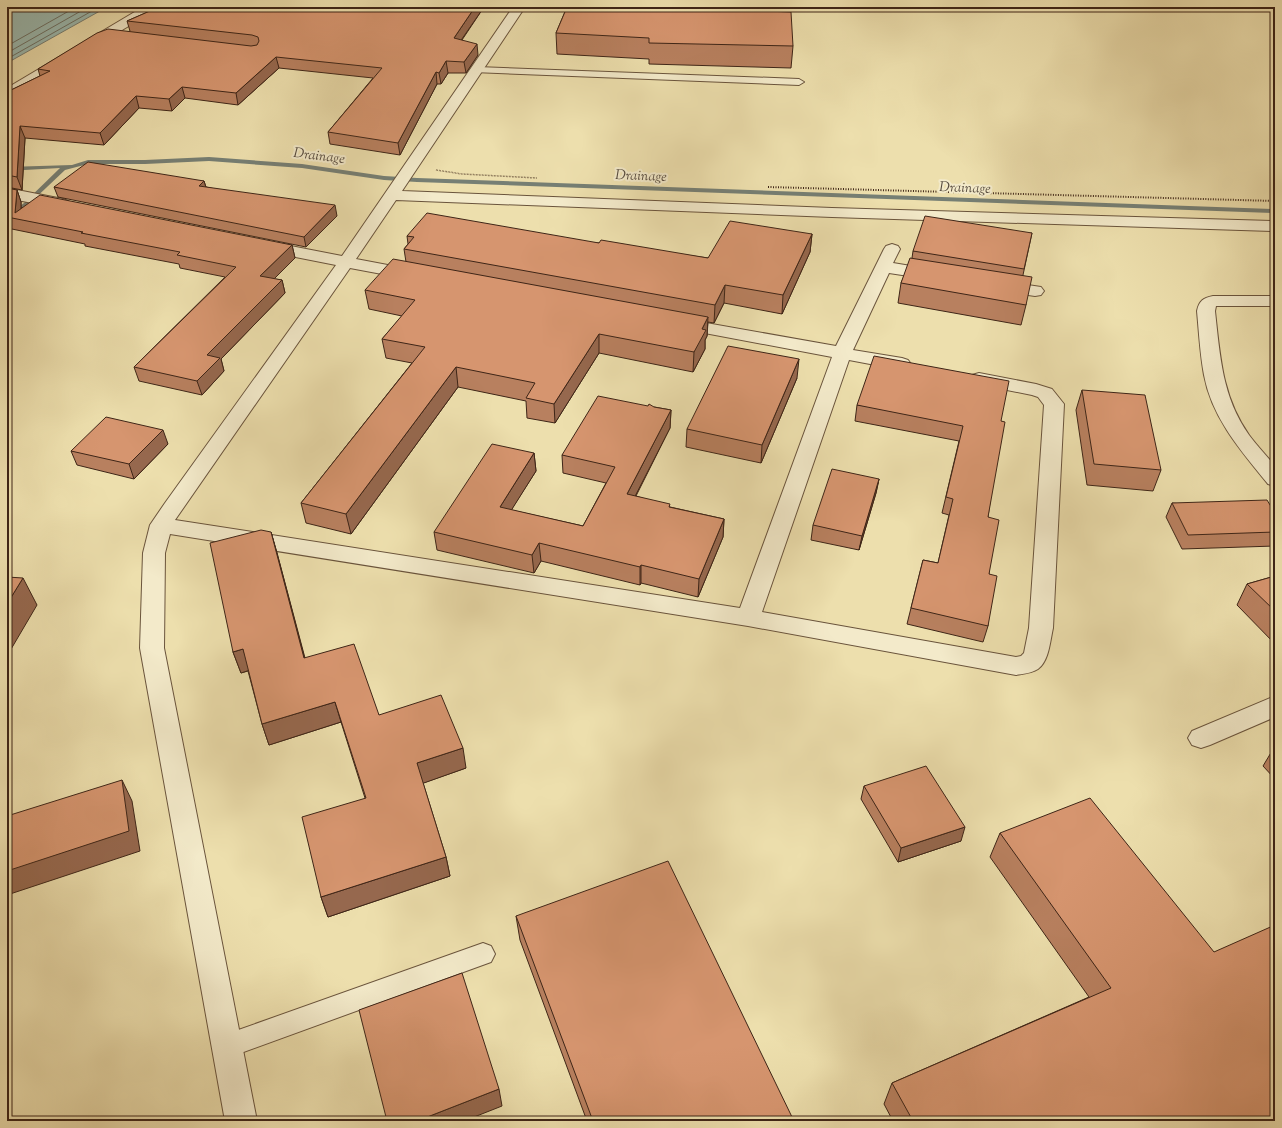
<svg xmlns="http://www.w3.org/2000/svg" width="1282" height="1128" font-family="'Sorts Mill Goudy',serif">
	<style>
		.water { fill: #9bbbb2; stroke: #767f74 }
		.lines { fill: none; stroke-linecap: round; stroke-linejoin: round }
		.shore { stroke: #6c7064; stroke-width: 1 }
		.stream { fill: #767f74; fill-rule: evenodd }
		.lane-casing { stroke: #6a543c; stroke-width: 2 }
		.street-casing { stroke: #6a543c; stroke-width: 2 }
		.path-far1 { stroke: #3e2517; stroke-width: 1.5; stroke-dasharray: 0.5 1; stroke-linecap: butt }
		.path { stroke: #3e2517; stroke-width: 2; stroke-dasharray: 1 1.5; stroke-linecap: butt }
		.lane { fill: #f3eaca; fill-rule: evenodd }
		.street { fill: #f3eaca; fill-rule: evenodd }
		.wall { fill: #b8805f; stroke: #3e2517 }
		.shaded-wall { fill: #96684e; stroke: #3e2517 }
		.building { fill: #d6956f; stroke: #3e2517 }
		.labels { text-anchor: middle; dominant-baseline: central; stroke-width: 4; stroke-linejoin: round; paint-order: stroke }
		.far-water-label { font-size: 14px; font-style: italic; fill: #554a3e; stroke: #f3eaca }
	</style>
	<rect width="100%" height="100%" fill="#eddfad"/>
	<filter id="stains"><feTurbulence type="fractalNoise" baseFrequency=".005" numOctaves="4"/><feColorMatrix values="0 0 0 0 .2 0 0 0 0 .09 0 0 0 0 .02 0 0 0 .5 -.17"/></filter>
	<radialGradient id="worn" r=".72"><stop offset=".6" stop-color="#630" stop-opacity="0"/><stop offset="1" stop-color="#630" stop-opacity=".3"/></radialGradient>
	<path class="water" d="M 7,7 L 107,7 L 7,63 Z"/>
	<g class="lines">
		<g class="shore">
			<path d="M 7,46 L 76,7"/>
			<path d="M 7,53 L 88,7"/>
			<path d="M 7,59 L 99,7"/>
		</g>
		<path class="stream" d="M 209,157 L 302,164 L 384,176 L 417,178 L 1275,209 L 1275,213 L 417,182 L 384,180 L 302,168 L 209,161 L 145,164 L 88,164 L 65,170 L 28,205 L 7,221 L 7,216 L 24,203 L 60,168 L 7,171 L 7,167 L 72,165 L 88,160 L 145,160 Z"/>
		<g class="lane-casing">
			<g id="lane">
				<path d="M 477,67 L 799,79 L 804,82 L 799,85 L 473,72 L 472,70 Z"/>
				<path d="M 483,943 L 491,946 L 495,954 L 491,962 L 227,1058 L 218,1055 L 214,1046 L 218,1037 L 227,1034 Z"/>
			</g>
		</g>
		<g class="street-casing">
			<g id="street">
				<path d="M 143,7 L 157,7 L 155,10 L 12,97 L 7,98 L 7,88 Z"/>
				<path d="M 513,7 L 525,7 L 402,191 L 832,208 L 1275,221 L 1275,231 L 832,217 L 396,200 L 356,259 L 414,270 L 420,271 L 422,275 L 420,279 L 414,280 L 350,268 L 175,520 L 740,608 L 832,357 L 678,328 L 672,327 L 669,323 L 672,319 L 678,318 L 836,346 L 884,249 L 886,246 L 892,244 L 898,246 L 900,249 L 893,263 L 941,271 L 943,275 L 941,279 L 935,280 L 889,273 L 853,350 L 902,358 L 908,360 L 911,364 L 908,368 L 902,370 L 849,360 L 762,612 L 1016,657 L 1021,656 L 1024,653 L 1029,628 L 1044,405 L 1038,397 L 1032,395 L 972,383 L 970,379 L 972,375 L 979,373 L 1036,384 L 1052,389 L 1064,404 L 1053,628 C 1050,641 1049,661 1038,669 C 1032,673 1022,674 1016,675 L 748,626 L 170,534 L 165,553 L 164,648 L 257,1121 L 225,1121 L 140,648 L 143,553 L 150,525 L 165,503 L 336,265 L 265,251 L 259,249 L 257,246 L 259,243 L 265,241 L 342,256 Z"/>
				<path d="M 7,188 L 63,199 L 68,201 L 71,204 L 68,207 L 63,209 L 7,198 Z"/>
				<path d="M 1000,281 L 1041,287 L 1044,291 L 1041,295 L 1035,296 L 994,290 L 992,286 L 994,282 Z"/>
				<path d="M 1213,296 L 1275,296 L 1275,306 L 1216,306 L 1215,311 C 1220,356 1222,397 1249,435 C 1257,446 1266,455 1275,466 L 1275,486 L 1268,484 C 1241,451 1212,418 1204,375 C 1200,354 1199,332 1197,311 C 1199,301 1203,298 1213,296 Z"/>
				<path d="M 1275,696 L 1275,717 L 1210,745 L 1201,748 L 1192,745 L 1188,738 L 1192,731 Z"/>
			</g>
		</g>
		<path class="path-far1" d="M 436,170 L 462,174 L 537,178"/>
		<path class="path" d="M 768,187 L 1275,201"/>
		<use href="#lane" class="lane"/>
		<use href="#street" class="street"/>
	</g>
	<g class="wall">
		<path d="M 149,7 L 484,7 L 462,40 L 478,55 L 466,73 L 448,73 L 441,84 L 437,84 L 400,155 L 330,144 L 328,132 L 373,78 L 279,68 L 238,105 L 185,98 L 172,111 L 139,108 L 104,145 L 25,138 L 22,190 L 7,187 L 7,92 L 40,76 L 38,69 L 130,31 L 127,21 L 150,11 Z"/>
		<path d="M 567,7 L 767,7 L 767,11 L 793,46 L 791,68 L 649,64 L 649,59 L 557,54 L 556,33 Z"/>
		<path d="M 204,181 L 206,187 L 337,216 L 306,247 L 58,197 L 54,187 Z"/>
		<path d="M 7,188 L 17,190 L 21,202 L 21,208 L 292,245 L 295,258 L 274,279 L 282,280 L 285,293 L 221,359 L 224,371 L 202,395 L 139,381 L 134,367 L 225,277 L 180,268 L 179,264 L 85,246 L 85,244 L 7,228 Z"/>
		<path d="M 1032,233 L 1023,275 L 1026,305 L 1021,325 L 898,303 L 901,283 L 912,258 L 913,251 Z"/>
		<path d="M 812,234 L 810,252 L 782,314 L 724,303 L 714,323 L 708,322 L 707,336 L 705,340 L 705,349 L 693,372 L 599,353 L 555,423 L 527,418 L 526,401 L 458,387 L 351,534 L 306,523 L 301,503 L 412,363 L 386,358 L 382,339 L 402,316 L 369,309 L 365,290 L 406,262 L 404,249 L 408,244 L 407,236 L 599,243 L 708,258 Z"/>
		<path d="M 797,378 L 761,463 L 686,447 L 687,429 Z"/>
		<path d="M 1082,390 L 1161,470 L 1153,491 L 1087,485 L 1076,410 Z"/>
		<path d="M 857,405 L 1001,421 L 988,517 L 989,574 L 988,626 L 983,642 L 907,624 L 923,560 L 938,563 L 949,515 L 942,513 L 959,441 L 855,421 Z"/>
		<path d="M 654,407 L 671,410 L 670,428 L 636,496 L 670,507 L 724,519 L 723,537 L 698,597 L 641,583 L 640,585 L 541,561 L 534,573 L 437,550 L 434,532 L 534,453 L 536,471 L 511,510 L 583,526 L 606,483 L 563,473 L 562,455 Z"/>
		<path d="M 168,444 L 134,479 L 77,465 L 71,451 Z"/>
		<path d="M 879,479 L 876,493 L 859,550 L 811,540 L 813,525 Z"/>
		<path d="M 1172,503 L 1275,513 L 1275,546 L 1182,549 L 1166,517 Z"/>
		<path d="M 271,532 L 277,553 L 305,658 L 379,715 L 466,768 L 423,783 L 446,857 L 450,876 L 328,917 L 321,897 L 365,798 L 341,722 L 269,745 L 262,724 L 248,671 L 241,673 L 233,652 Z"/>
		<path d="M 1275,576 L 1275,644 L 1237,605 L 1247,584 Z"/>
		<path d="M 1275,746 L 1275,779 L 1263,766 Z"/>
		<path d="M 864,786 L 961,841 L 898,862 L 861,799 Z"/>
		<path d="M 1000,833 L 1275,1121 L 893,1121 L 884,1104 L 892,1083 L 1089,997 L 990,857 Z"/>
		<path d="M 516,916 L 792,1117 L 791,1121 L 587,1121 L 520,940 Z"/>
	</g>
	<g class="shaded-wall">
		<path d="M 475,7 L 484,7 L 455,49 L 454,38 Z"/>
		<path d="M 765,7 L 767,7 L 763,32 L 765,11 Z"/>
		<path d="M 477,44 L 478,55 L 466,73 L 464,62 Z"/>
		<path d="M 276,57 L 279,68 L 238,105 L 236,93 Z"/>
		<path d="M 446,61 L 448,73 L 441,84 L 439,73 Z"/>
		<path d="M 436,72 L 437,84 L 400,155 L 398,143 Z"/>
		<path d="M 182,87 L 185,98 L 172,111 L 169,99 Z"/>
		<path d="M 136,96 L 139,108 L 104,145 L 100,133 Z"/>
		<path d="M 20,126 L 25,138 L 22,190 L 17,177 Z"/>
		<path d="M 204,181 L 207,191 L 199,186 Z"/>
		<path d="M 17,190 L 21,202 L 21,219 L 15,213 Z"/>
		<path d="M 335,205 L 337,216 L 306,247 L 304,237 Z"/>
		<path d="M 812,234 L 810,252 L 782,314 L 783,295 Z"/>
		<path d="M 292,245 L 295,258 L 264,289 L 260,276 Z"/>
		<path d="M 282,280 L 285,293 L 221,359 L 224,371 L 202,395 L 197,381 L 207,355 Z"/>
		<path d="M 725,285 L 724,303 L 714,323 L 715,305 Z"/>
		<path d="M 708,317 L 707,336 L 705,340 L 705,349 L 693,372 L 694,352 L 702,329 Z"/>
		<path d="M 599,334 L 599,353 L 555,423 L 554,404 Z"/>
		<path d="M 799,359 L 797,378 L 761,463 L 762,445 Z"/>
		<path d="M 456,367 L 458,387 L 351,534 L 346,514 Z"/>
		<path d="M 671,410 L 670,428 L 627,512 L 627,494 Z"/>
		<path d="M 163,430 L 168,444 L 134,479 L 129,464 Z"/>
		<path d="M 534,453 L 536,471 L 502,525 L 500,507 Z"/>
		<path d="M 879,479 L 876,493 L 859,550 L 862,536 Z"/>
		<path d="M 724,519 L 723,537 L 698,597 L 699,579 Z"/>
		<path d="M 271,532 L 277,553 L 310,679 L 304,658 Z"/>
		<path d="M 539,543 L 541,561 L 534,573 L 532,555 Z"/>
		<path d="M 641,565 L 641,583 L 640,585 L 640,567 Z"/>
		<path d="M 23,578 L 37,605 L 7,656 L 7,604 Z"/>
		<path d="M 243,649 L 250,670 L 241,673 L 233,652 Z"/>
		<path d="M 335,702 L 341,722 L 269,745 L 262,724 Z"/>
		<path d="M 463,748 L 466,768 L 421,784 L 417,763 Z"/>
		<path d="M 122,780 L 132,801 L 140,851 L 7,895 L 7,871 Z"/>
		<path d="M 965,827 L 961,841 L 898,862 L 901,848 Z"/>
		<path d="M 446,857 L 450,876 L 328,917 L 321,897 Z"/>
		<path d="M 499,1089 L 502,1106 L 464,1121 L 417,1121 Z"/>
		<path d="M 792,1117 L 791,1121 L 783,1121 Z"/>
	</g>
	<g class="building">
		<path d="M 159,7 L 475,7 L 454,38 L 477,44 L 464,62 L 446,61 L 439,73 L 436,72 L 398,143 L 328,132 L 382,68 L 276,57 L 236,93 L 182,87 L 169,99 L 136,96 L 100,133 L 20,126 L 17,177 L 7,175 L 7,92 L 50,71 L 38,69 L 97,33 L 108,29 L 251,46 L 257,45 L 259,41 L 258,37 L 252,35 L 127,21 Z"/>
		<path d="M 567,7 L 765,7 L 765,11 L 791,12 L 793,46 L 649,43 L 649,38 L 556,33 Z"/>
		<path d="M 88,162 L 204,181 L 199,186 L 335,205 L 304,237 L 54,187 Z"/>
		<path d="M 7,188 L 17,190 L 15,213 L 40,195 L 292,245 L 260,276 L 282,280 L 207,355 L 220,358 L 197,381 L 134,367 L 236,267 L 177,255 L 180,252 L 81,233 L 83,232 L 7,217 Z"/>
		<path d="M 427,213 L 599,243 L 601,240 L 708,258 L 730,221 L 812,234 L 783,295 L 725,285 L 715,305 L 404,249 L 414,237 L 407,236 Z"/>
		<path d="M 925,216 L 1032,233 L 1024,269 L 913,251 Z"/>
		<path d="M 910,258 L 1032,277 L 1026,305 L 901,283 Z"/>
		<path d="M 393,259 L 708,317 L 702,329 L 706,330 L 694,352 L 599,334 L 554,404 L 526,398 L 535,383 L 456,367 L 346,514 L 301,503 L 425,347 L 382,339 L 415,300 L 365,290 Z"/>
		<path d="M 728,346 L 799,359 L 762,445 L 687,429 Z"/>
		<path d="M 874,356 L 1009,381 L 1001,421 L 1005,422 L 988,517 L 999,520 L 989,574 L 997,576 L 988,626 L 911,608 L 923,560 L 938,563 L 953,499 L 946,497 L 963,426 L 857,405 Z"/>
		<path d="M 1082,390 L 1145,395 L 1161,470 L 1094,464 Z"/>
		<path d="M 598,396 L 648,406 L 649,404 L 654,407 L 671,410 L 627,494 L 670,504 L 669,507 L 724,519 L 699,579 L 641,565 L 640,567 L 539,543 L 532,555 L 434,532 L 492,444 L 534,453 L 500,507 L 583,526 L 615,467 L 562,455 Z"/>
		<path d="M 106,417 L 163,430 L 129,464 L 71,451 Z"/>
		<path d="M 832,469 L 879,479 L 862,536 L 813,525 Z"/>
		<path d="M 1267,500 L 1275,513 L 1275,532 L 1188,535 L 1172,503 Z"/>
		<path d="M 261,530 L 271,532 L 304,658 L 354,644 L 379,715 L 441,695 L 463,748 L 417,763 L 446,857 L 321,897 L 302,817 L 366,798 L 335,702 L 262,724 L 243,649 L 233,652 L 210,543 Z"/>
		<path d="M 1275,576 L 1275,611 L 1247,584 Z"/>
		<path d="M 7,577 L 23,578 L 7,604 Z"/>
		<path d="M 926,766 L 965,827 L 901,848 L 864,786 Z"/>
		<path d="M 122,780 L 129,831 L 7,871 L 7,816 Z"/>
		<path d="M 1090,798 L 1214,952 L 1275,925 L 1275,1121 L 913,1121 L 892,1083 L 1111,988 L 1000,833 Z"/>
		<path d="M 668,861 L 792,1117 L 783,1121 L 593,1121 L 516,916 Z"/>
		<path d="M 462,973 L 499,1089 L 417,1121 L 387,1121 L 359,1010 Z"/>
	</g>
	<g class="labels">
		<g class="far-water-label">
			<text transform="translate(319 157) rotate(7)">Drainage</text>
			<text transform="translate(641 177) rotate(2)">Drainage</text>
			<text transform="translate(965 189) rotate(2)">Drainage</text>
		</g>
	</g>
	<rect width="1282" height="1128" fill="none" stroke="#eddfad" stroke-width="24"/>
	<rect x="8" y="8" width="1266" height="1112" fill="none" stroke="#3e2517" stroke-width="2"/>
	<rect x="12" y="12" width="1258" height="1104" fill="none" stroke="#3e2517"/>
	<rect width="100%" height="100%" filter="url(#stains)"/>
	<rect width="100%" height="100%" fill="url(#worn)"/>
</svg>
